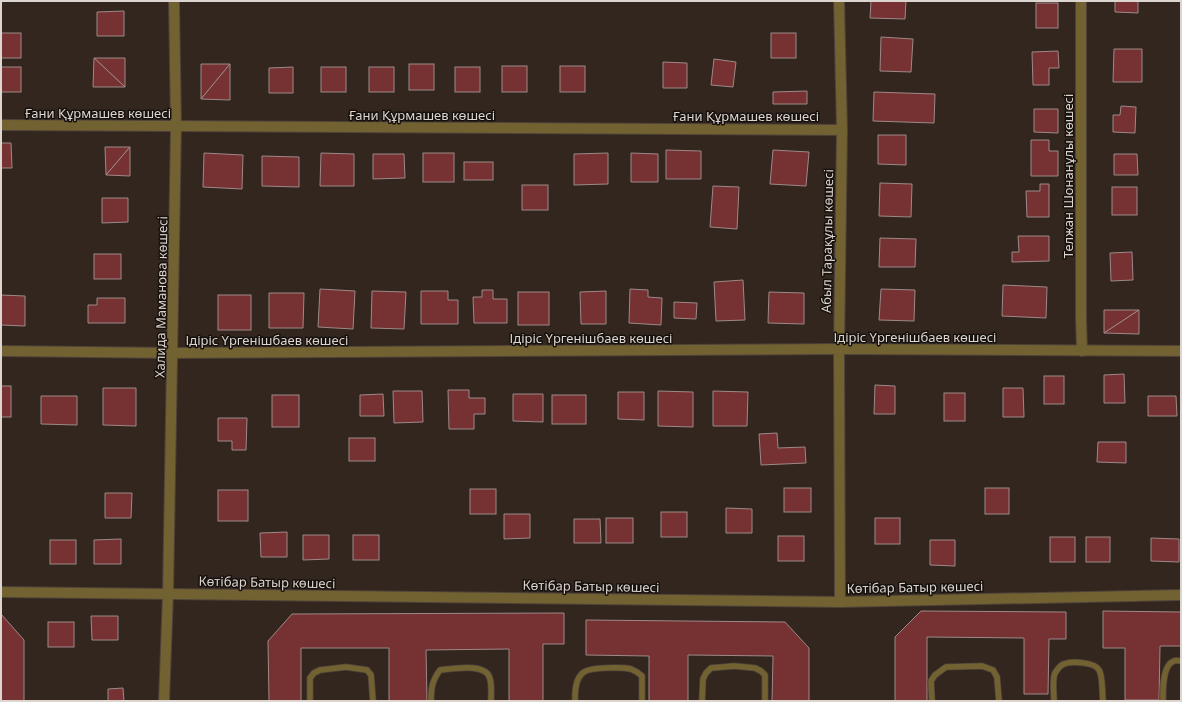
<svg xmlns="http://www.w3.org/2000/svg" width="1182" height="702" font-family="'Noto Sans',sans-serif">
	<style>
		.building { fill: #763232; stroke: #9d8988 }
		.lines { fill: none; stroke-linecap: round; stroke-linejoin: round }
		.lane-casing { stroke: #4e423a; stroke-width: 7 }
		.street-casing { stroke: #4e423a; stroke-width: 12 }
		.lane { stroke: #726131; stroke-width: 5.5 }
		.street { stroke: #726131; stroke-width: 10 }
		.labels { text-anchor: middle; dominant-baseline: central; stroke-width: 3; stroke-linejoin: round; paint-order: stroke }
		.street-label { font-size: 13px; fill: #ddd5cf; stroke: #16110d }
	</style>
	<rect width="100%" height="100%" fill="#33261e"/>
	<g class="building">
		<path d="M 871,1 L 906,1 L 905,19 L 870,18 Z"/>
		<path d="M 1115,1 L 1138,1 L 1138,13 L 1115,12 Z"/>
		<rect x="1036" y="3" width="22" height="25"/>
		<path d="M 124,11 L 124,36 L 97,36 L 97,12 Z"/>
		<rect x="1" y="33" width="20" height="25"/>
		<rect x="771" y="33" width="25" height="25"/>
		<path d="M 881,37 L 913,39 L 911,72 L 880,71 Z"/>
		<path d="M 1114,49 L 1142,49 L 1142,82 L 1113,82 Z"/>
		<path d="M 1058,51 L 1059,68 L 1049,68 L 1049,85 L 1033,85 L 1032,52 Z"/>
		<path d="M 94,58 L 125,58 L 125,87 Z"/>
		<path d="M 94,58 L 125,87 L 93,87 Z"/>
		<path d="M 714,59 L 736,62 L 733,87 L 711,85 Z"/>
		<path d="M 663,62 L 687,63 L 687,88 L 663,88 Z"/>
		<path d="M 201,64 L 230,64 L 201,99 Z"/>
		<path d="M 230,64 L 230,100 L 201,99 Z"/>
		<rect x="409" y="64" width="25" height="26"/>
		<rect x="502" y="66" width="25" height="26"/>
		<rect x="560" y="66" width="25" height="26"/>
		<rect x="1" y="67" width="20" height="25"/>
		<path d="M 293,67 L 293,93 L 269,93 L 269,68 Z"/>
		<rect x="321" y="67" width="25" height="25"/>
		<rect x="369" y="67" width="25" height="25"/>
		<rect x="455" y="67" width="25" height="25"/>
		<path d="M 807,91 L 807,104 L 773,104 L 773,92 Z"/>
		<path d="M 874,92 L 935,94 L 934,123 L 873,121 Z"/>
		<path d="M 1121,106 L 1136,107 L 1135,133 L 1113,132 L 1113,115 L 1120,115 Z"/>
		<path d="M 1034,109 L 1058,109 L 1058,133 L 1034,132 Z"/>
		<path d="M 878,135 L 906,135 L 906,165 L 878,164 Z"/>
		<path d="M 1031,140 L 1049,140 L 1049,151 L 1058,151 L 1058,176 L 1031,176 Z"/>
		<path d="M 1,143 L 11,143 L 12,168 L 1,168 Z"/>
		<path d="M 105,147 L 130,147 L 106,175 Z"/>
		<path d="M 130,147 L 130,176 L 106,175 Z"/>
		<path d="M 666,150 L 701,151 L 701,179 L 666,179 Z"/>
		<path d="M 773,150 L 809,152 L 806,186 L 770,184 Z"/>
		<path d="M 204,153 L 243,155 L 242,189 L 203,187 Z"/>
		<path d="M 321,153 L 354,154 L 354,186 L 320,186 Z"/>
		<rect x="423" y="153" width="31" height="29"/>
		<path d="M 608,153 L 608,184 L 574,185 L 574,154 Z"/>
		<path d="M 631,153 L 658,154 L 658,182 L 631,182 Z"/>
		<path d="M 373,154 L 404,154 L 405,178 L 373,179 Z"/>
		<path d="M 1114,154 L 1137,154 L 1138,175 L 1114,175 Z"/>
		<path d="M 262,156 L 299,157 L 299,187 L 262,186 Z"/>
		<rect x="464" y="162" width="29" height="18"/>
		<path d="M 880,183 L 912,184 L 911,217 L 879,216 Z"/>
		<path d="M 1040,184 L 1049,184 L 1049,217 L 1027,217 L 1026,191 L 1040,191 Z"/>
		<rect x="522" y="185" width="26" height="25"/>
		<path d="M 713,186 L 739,187 L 737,229 L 710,227 Z"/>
		<rect x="1112" y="187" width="25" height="28"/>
		<path d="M 102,198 L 128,198 L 128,222 L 102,223 Z"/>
		<path d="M 1018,236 L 1049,236 L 1049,261 L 1012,262 L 1012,252 L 1019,252 Z"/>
		<path d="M 880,238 L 916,239 L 915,267 L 879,267 Z"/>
		<path d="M 1132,252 L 1133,280 L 1111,281 L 1110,253 Z"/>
		<rect x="94" y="254" width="27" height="25"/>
		<path d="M 743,280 L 745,320 L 716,321 L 714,282 Z"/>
		<path d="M 1003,285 L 1047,287 L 1046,318 L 1002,316 Z"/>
		<path d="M 320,289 L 355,291 L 353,329 L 318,327 Z"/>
		<path d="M 630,289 L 648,290 L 648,297 L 662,298 L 661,325 L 629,323 Z"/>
		<path d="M 881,289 L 915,290 L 914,321 L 879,320 Z"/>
		<path d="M 482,290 L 493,290 L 493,299 L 507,299 L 507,323 L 474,323 L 473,297 L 482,297 Z"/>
		<path d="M 372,291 L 406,292 L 404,329 L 371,328 Z"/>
		<path d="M 421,291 L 448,291 L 448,300 L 458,300 L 458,324 L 421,324 Z"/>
		<path d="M 606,291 L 606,324 L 581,324 L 580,292 Z"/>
		<rect x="518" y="292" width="31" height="33"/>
		<path d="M 769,292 L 804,293 L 804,324 L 768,323 Z"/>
		<path d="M 269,293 L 304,293 L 303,328 L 269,328 Z"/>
		<path d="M 1,295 L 25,296 L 25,326 L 1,325 Z"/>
		<rect x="218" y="295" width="33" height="35"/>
		<path d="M 97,298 L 125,298 L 125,323 L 88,323 L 88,305 L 97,305 Z"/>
		<path d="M 674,302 L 697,303 L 696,319 L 674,318 Z"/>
		<path d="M 1104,310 L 1139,310 L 1104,333 Z"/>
		<path d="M 1139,310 L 1139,334 L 1104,333 Z"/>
		<path d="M 1124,374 L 1125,403 L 1104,403 L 1104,375 Z"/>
		<rect x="1044" y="376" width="20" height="28"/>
		<path d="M 875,385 L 895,386 L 895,414 L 874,414 Z"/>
		<rect x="1" y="386" width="10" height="31"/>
		<path d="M 103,388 L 136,388 L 136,426 L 103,425 Z"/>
		<path d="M 1003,388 L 1023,388 L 1024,417 L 1003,417 Z"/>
		<path d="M 448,390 L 469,390 L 469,398 L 485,398 L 485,414 L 474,414 L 474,429 L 449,429 Z"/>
		<path d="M 393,391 L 422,391 L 423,422 L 394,423 Z"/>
		<path d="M 658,391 L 693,392 L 693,427 L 658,426 Z"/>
		<path d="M 713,391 L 748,392 L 747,426 L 713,426 Z"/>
		<path d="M 618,392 L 644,392 L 644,420 L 618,419 Z"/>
		<rect x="944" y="393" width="21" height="28"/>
		<path d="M 383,394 L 384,416 L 360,416 L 360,395 Z"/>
		<path d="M 513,394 L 543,394 L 543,422 L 513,421 Z"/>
		<rect x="272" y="395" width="27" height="32"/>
		<rect x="552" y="395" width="34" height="29"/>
		<path d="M 41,396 L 77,396 L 77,425 L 41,424 Z"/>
		<path d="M 1148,396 L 1176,396 L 1177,416 L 1148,416 Z"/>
		<path d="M 218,418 L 247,418 L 246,450 L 232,450 L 232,441 L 218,441 Z"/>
		<path d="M 777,433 L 778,448 L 805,447 L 806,463 L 761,465 L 759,434 Z"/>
		<rect x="349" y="438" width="26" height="23"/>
		<path d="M 1098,442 L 1126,442 L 1126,463 L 1097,462 Z"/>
		<rect x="784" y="488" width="27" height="24"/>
		<rect x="985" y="488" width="24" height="26"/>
		<rect x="470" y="489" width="26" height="25"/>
		<rect x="218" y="490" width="30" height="31"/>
		<path d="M 105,493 L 132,493 L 131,518 L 105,518 Z"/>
		<path d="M 726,508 L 752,509 L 752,533 L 726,533 Z"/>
		<rect x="661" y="512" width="26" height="25"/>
		<path d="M 504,514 L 530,514 L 530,538 L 504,539 Z"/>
		<rect x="606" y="518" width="27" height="25"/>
		<rect x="875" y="518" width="25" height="26"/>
		<path d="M 574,519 L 600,519 L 601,543 L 574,543 Z"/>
		<path d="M 287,532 L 287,557 L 261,557 L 260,533 Z"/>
		<path d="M 303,535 L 329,535 L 329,559 L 303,560 Z"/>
		<rect x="353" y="535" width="26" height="25"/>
		<rect x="778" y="536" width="26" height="25"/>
		<rect x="1050" y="537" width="25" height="25"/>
		<rect x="1086" y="537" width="24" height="25"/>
		<path d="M 1151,538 L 1179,539 L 1179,562 L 1151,561 Z"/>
		<path d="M 121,539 L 121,564 L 94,564 L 94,540 Z"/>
		<rect x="50" y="540" width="26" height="24"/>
		<path d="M 930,540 L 955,540 L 955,566 L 930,565 Z"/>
		<path d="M 921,611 L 1066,612 L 1066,639 L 1049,639 L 1048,694 L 1024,694 L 1024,638 L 927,637 L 927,701 L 895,701 L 895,637 Z"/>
		<path d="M 1103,611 L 1181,612 L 1181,646 L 1160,646 L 1159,700 L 1125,700 L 1125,648 L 1103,648 Z"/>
		<path d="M 564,613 L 564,644 L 543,644 L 543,701 L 509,701 L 509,649 L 426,650 L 427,701 L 389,701 L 389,648 L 301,648 L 301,701 L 269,701 L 268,641 L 292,614 Z"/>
		<path d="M 1,614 L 24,640 L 24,701 L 1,701 Z"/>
		<path d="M 91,616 L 118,616 L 118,640 L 92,640 Z"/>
		<path d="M 586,620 L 785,622 L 809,648 L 809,701 L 772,701 L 773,656 L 688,655 L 688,701 L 649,701 L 649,656 L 586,655 Z"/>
		<rect x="48" y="622" width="26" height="25"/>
		<path d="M 123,688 L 124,701 L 108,701 L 108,689 Z"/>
	</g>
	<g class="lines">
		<g class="lane-casing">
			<g id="lane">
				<path d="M 310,701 L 310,678 L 314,673 L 320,670 L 346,667 L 367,670 L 371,675 L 373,701"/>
				<path d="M 431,701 C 431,688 432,681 440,670 C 452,669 487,662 490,679 C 492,686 491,694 491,701"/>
				<path d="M 575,701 C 575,692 575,678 584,672 C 591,667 623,667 631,669 C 636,671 639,673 642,676 L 642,701"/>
				<path d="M 702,701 L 703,679 L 706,673 L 711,668 L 734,666 L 755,668 L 761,671 L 765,675 L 765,701"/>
				<path d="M 932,701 L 931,681 L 935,675 L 946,667 L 982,666 L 993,670 L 997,677 L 999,701"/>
				<path d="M 1054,701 C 1054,694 1052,679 1055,673 C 1057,670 1060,665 1064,664 C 1072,661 1095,662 1099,670 C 1103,676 1102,693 1103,701"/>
				<path d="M 1163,701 C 1163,691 1162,665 1174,661 C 1176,660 1180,661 1181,661"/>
			</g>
		</g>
		<g class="street-casing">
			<g id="street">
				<path d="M 839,1 L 842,130 L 839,349 L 840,602"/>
				<path d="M 1081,1 L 1081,318 L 1082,351"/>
				<path d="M 1,125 L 842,130"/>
				<path d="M 1,351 L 173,353 L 839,349 L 1181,351"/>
				<path d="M 1,592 L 840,602 L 1181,595"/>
				<path d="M 164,701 L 168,594 L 176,126 L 174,1"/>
			</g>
		</g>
		<use href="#lane" class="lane"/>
		<use href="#street" class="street"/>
	</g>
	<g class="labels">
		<g class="street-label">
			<text x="98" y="113">Ғани Құрмашев көшесі</text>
			<text x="422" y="115">Ғани Құрмашев көшесі</text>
			<text x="746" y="116">Ғани Құрмашев көшесі</text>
			<text transform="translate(1068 176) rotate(-90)">Телжан Шонанұлы көшесі</text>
			<text transform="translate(827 241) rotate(-89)">Абыл Тарақұлы көшесі</text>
			<text transform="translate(161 297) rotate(-89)">Халида Маманова көшесі</text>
			<text x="915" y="337">Ідіріс Үргенішбаев көшесі</text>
			<text x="591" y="338">Ідіріс Үргенішбаев көшесі</text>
			<text x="267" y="340">Ідіріс Үргенішбаев көшесі</text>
			<text transform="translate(267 582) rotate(1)">Көтібар Батыр көшесі</text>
			<text transform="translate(591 586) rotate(1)">Көтібар Батыр көшесі</text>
			<text transform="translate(915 587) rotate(-1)">Көтібар Батыр көшесі</text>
		</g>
	</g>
	<rect width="1182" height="702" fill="none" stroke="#ddd5cf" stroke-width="4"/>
</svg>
